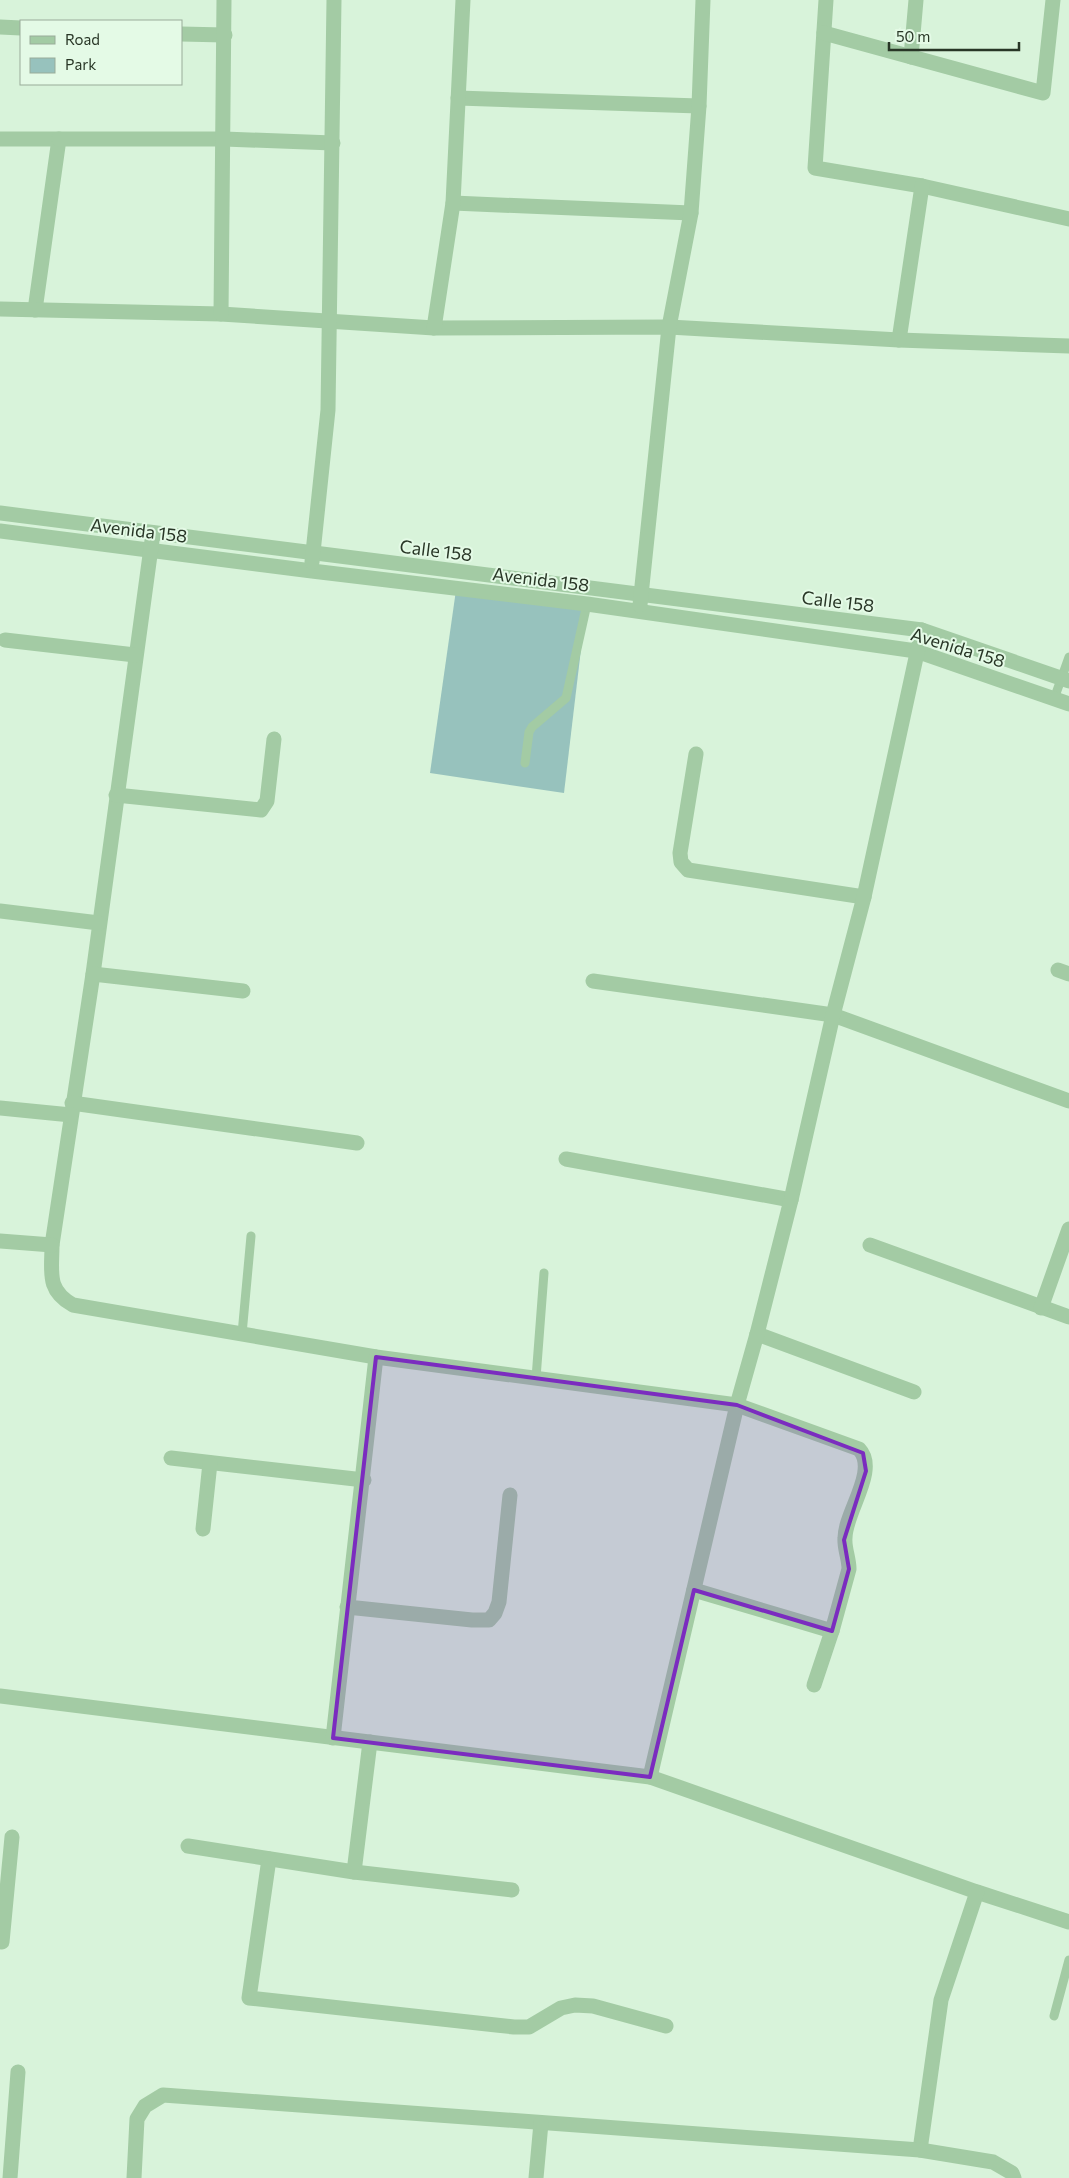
<svg xmlns="http://www.w3.org/2000/svg" width="1069" height="2178" font-family="Commissioner,sans-serif">
	<style>
		.green { fill: #97c2bd }
		.lines { fill: none; stroke-linecap: round; stroke-linejoin: round }
		.lane { stroke: #a3cba4; stroke-width: 9 }
		.street { stroke: #a3cba4; stroke-width: 15 }
		.marked { fill: #7b2cbf; fill-opacity: 0.2; stroke: #7b2cbf; stroke-width: 4; stroke-linejoin: round }
		.labels { text-anchor: middle; dominant-baseline: central; stroke-width: 4; stroke-linejoin: round; paint-order: stroke }
		.street-label { font-size: 18px; fill: #283626; stroke: #e4fae6 }
	</style>
	<rect width="100%" height="100%" fill="#d8f3da"/>
	<path class="green" d="M 456,590 L 586,607 L 564,793 L 430,773 Z"/>
	<g class="lines">
		<g class="lane">
			<path d="M 1054,699 L 1069,657"/>
			<path d="M 525,763 L 529,732 L 532,727 L 566,698 L 587,604"/>
			<path d="M 242,1334 L 251,1236"/>
			<path d="M 536,1378 L 544,1273"/>
			<path d="M 1054,2016 L 1069,1960"/>
		</g>
		<g class="street">
			<path d="M 826,0 L 815,168 L 922,186 L 1069,219"/>
			<path d="M 0,27 L 21,28"/>
			<path d="M 824,33 L 1043,93 L 1053,0"/>
			<path d="M 181,34 L 225,35"/>
			<path d="M 911,57 L 916,0"/>
			<path d="M 458,98 L 699,106"/>
			<path d="M 0,139 L 59,139 L 35,310"/>
			<path d="M 59,139 L 224,139 L 333,143"/>
			<path d="M 453,203 L 691,213"/>
			<path d="M 0,309 L 221,314 L 434,328 L 669,327 L 899,340 L 1069,346"/>
			<path d="M 221,314 L 224,0"/>
			<path d="M 434,328 L 453,203 L 463,0"/>
			<path d="M 899,340 L 922,186"/>
			<path d="M 0,513 L 922,630 L 1069,681"/>
			<path d="M 0,531 L 312,571 L 587,604 L 916,651 L 1069,704"/>
			<path d="M 153,533 L 93,974 L 52,1245 C 52,1272 46,1290 73,1305 L 376,1357 L 737,1405 L 859,1449 C 879,1470 845,1512 845,1538 C 844,1548 849,1558 849,1569 L 832,1631 L 694,1590"/>
			<path d="M 312,562 L 328,410 L 334,0"/>
			<path d="M 640,605 L 669,327 L 691,213 L 699,106 L 703,0"/>
			<path d="M 5,640 L 135,655"/>
			<path d="M 696,754 L 680,853 L 681,862 L 688,870 L 864,897"/>
			<path d="M 116,795 L 261,810 L 267,801 L 274,739"/>
			<path d="M 0,911 L 99,923"/>
			<path d="M 1058,970 L 1069,974"/>
			<path d="M 93,974 L 243,991"/>
			<path d="M 593,981 L 833,1015 L 1069,1101"/>
			<path d="M 72,1103 L 357,1143"/>
			<path d="M 0,1108 L 71,1115"/>
			<path d="M 566,1159 L 791,1200"/>
			<path d="M 0,1241 L 52,1245"/>
			<path d="M 870,1245 L 1069,1317"/>
			<path d="M 1041,1308 L 1069,1229"/>
			<path d="M 757,1334 L 914,1392"/>
			<path d="M 171,1458 L 364,1480"/>
			<path d="M 203,1529 L 210,1463"/>
			<path d="M 347,1607 L 472,1620 L 489,1620 L 495,1613 L 499,1602 L 510,1495"/>
			<path d="M 814,1685 L 832,1631"/>
			<path d="M 0,1696 L 650,1777 L 977,1892 L 1069,1922"/>
			<path d="M 333,1738 L 376,1357"/>
			<path d="M 650,1777 L 737,1405 L 757,1334 L 791,1200 L 833,1015 L 864,897 L 922,630"/>
			<path d="M 188,1846 L 354,1872 L 512,1890"/>
			<path d="M 269,1859 L 249,1998 L 514,2027 L 529,2027 L 561,2008 L 575,2005 L 593,2006 L 666,2026"/>
			<path d="M 354,1872 L 370,1742"/>
			<path d="M 2,1942 L 12,1837"/>
			<path d="M 920,2150 L 941,2000 L 977,1892"/>
			<path d="M 10,2178 L 18,2072"/>
			<path d="M 134,2178 L 137,2119 L 145,2106 L 163,2095 L 920,2150 L 993,2162 L 1012,2173 L 1014,2178"/>
			<path d="M 536,2178 L 541,2123"/>
		</g>
	</g>
	<path class="marked" d="M 376,1357 L 737,1405 L 863,1453 L 866,1471 L 844,1540 L 849,1569 L 832,1631 L 694,1590 L 650,1777 L 333,1738 Z"/>
	<g class="labels">
		<g class="street-label">
			<text transform="translate(139 530) rotate(7)">Avenida 158</text>
			<text transform="translate(436 550) rotate(7)">Calle 158</text>
			<text transform="translate(541 579) rotate(7)">Avenida 158</text>
			<text transform="translate(838 601) rotate(7)">Calle 158</text>
			<text transform="translate(958 647) rotate(17)">Avenida 158</text>
		</g>
	</g>
	<rect x="20" y="20" width="162" height="65" fill="#e4fae6" stroke="#99ac99"/>
	<rect x="30" y="36" width="25" height="8" fill="#a3cba4" stroke="#99ac99"/>
	<text x="65" y="45" font-size="15" fill="#283626">Road</text>
	<rect x="30" y="58" width="25" height="15" fill="#97c2bd" stroke="#99ac99"/>
	<text x="65" y="70" font-size="15" fill="#283626">Park</text>
	<path d="M889 42v8h130v-8" fill="none" stroke="#283626" stroke-width="2.5"/>
	<text x="896" y="42" font-size="15" fill="#283626" stroke="#e4fae6" stroke-width="4" paint-order="stroke">50 m</text>
</svg>
